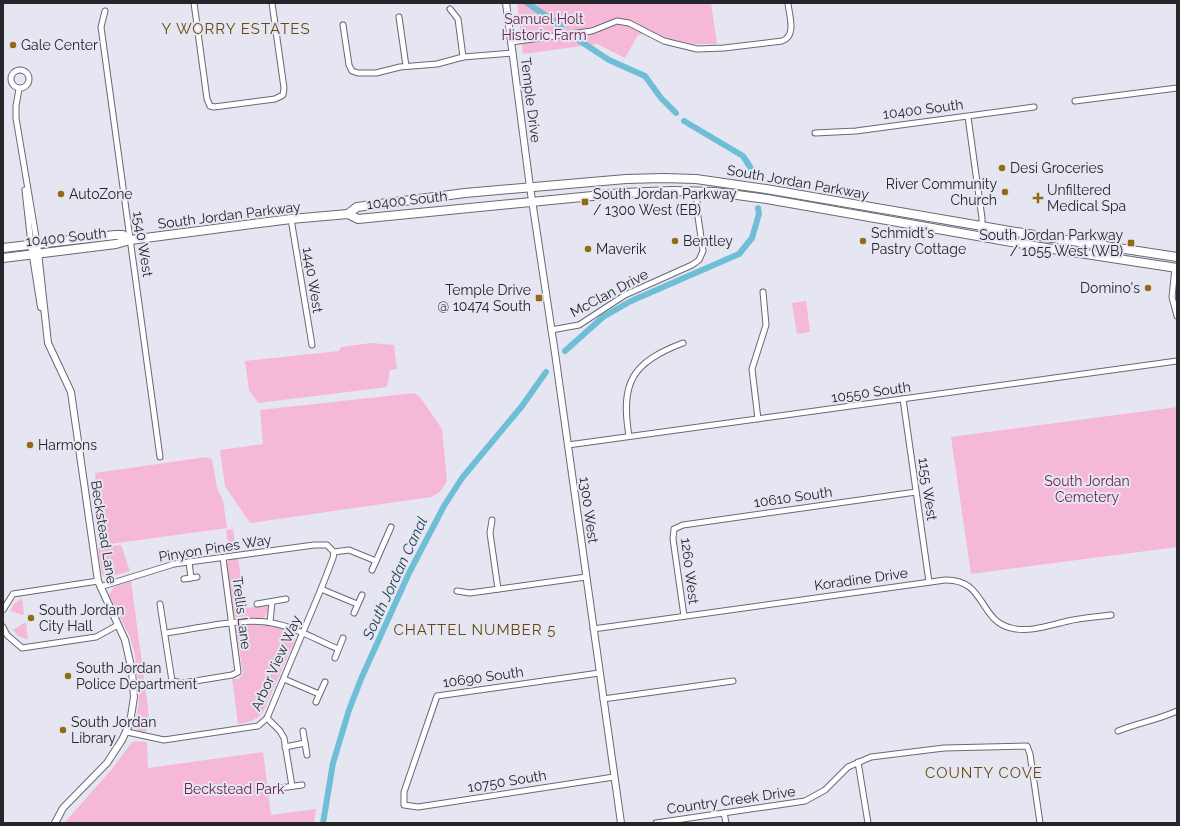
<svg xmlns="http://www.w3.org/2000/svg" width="1180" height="826" font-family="Raleway,sans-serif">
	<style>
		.green { fill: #f6b8d7 }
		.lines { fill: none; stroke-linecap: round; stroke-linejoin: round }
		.canal { stroke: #6fbed8; stroke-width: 6 }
		.minor-casing { stroke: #686973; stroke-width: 7 }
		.tertiary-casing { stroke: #686973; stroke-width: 8 }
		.primary-casing { stroke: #686973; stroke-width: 10 }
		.minor { stroke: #fff; stroke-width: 5 }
		.tertiary { stroke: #fff; stroke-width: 6 }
		.primary { stroke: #fff; stroke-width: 8 }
		.poi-dot { fill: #926b13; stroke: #e5e6f2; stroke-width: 1.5 }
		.labels { text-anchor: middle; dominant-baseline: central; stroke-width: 4; stroke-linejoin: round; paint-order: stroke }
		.park-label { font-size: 14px; fill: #6c224e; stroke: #e5e6f2 }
		.poi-label { font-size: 14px; fill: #25252a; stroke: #e5e6f2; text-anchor: start }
		.street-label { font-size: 14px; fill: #25252a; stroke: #e5e6f2 }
		.neighbourhood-label { font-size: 15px; letter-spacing: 1px; fill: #644a0f; stroke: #e5e6f2 }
		.water-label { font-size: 15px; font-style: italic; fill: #183d49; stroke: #e5e6f2 }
	</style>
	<rect width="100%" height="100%" fill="#e5e6f2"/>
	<g class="green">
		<path d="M 517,3 L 711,3 L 717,44 L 694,44 L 666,38 L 652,32 L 638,35 L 625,58 L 597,44 L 523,54 Z"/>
		<path d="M 806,301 L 810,332 L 797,334 L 792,303 Z"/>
		<path d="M 371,343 L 394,345 L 397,369 L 390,370 L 387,387 L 258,403 L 249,390 L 245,361 L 339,351 L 341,347 Z"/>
		<path d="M 414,393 L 420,397 L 442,429 L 447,481 L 440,492 L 431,497 L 250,523 L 225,486 L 220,450 L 263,444 L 260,410 Z"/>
		<path d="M 1177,407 L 1177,547 L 971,574 L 951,437 Z"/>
		<path d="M 206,457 L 212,459 L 217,488 L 223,500 L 227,528 L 103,545 L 95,473 Z"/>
		<path d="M 233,529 L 236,550 L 229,551 L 226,530 Z"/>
		<path d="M 121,545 L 130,571 L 106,578 L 102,574 L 98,548 Z"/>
		<path d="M 238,557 L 245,608 L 267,606 L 269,609 L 264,618 L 240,619 L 236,618 L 233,612 L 226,567 L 229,560 Z"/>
		<path d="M 131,581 L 148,708 L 149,723 L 145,733 L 138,731 L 135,724 L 139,701 L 139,682 L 134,650 L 129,635 L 109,595 L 114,587 Z"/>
		<path d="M 22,598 L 24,614 L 23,615 L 10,611 L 14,604 Z"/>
		<path d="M 24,623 L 26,623 L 28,640 L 18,636 L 13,630 Z"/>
		<path d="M 252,625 C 266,625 279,627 292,632 L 295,640 L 263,712 C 256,721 249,722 238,724 L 232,679 L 239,679 L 243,673 L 236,630 L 239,627 Z"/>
		<path d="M 136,741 L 147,742 L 148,768 L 263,752 L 271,815 L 316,809 L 314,823 L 64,823 L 112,769 L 132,742 Z"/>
	</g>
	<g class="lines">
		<g class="canal">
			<path d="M 527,3 L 561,26"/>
			<path d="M 580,41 L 609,60 L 645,76 L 661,98 L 676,113"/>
			<path d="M 684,121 L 743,156 L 756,176"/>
			<path d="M 565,351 L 603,317 L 631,301 L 739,254 L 752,238 L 759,214 L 758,208"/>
			<path d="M 323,823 L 333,763 L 349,710 L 361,679 L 409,573 L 444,506 L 462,478 L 522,406 L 546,372"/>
		</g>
		<g class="minor-casing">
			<g id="minor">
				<path d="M 194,3 L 207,99 L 210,106 L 214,107 L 275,99 L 283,95 L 284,88 L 272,3"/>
				<path d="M 450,9 L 458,19 L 463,57"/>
				<path d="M 105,11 L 101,27 L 160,457"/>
				<path d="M 399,17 L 406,66"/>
				<path d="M 343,25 L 349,65 L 352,71 L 358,73 L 376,73 L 400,67 L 437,64 L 463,57 L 513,53"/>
				<path d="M 511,42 L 592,31 L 617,21 L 629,23 L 664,41 L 697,49 L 724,48 L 782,41 C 797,36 789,15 788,3"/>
				<circle cx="20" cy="79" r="9"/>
				<path d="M 19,89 L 16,106 L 16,118 L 37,243"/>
				<path d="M 1075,101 L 1177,88"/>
				<path d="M 968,117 L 982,218 L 982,226"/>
				<path d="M 815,133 L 856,131 L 1034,107"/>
				<path d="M 25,190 L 31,244"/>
				<path d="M 291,219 L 312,345"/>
				<path d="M 1175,268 L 1172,297 L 1177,316"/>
				<path d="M 551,330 L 579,325 L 625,295 L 692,265 L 699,260 L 703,251 L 697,210 L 697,191"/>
				<path d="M 903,399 L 929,582"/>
				<path d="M 758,419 L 752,369 L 766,325 L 763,292"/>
				<path d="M 629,436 C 620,383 632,362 683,343"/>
				<path d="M 568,445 L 1177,361"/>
				<path d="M 492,520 L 490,533 L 498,589"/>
				<path d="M 334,552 L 349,550 L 376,561 L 391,527"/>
				<path d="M 189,562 L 191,578"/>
				<path d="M 372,570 L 376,561"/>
				<path d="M 184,579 L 197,577"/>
				<path d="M 100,587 L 174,564 L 314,545 L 327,545 L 334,552"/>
				<path d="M 321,589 L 357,604"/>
				<path d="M 457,591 L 470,593 L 586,577"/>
				<path d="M 160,604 L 172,681 L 183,683 L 232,675 L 238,672 L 223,558"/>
				<path d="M 257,604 L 286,599"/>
				<path d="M 3,610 L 13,594 L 98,581"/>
				<path d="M 354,613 L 362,595"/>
				<path d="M 684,616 L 673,539 L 674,529 L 683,525 L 916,492"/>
				<path d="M 270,622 L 272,602"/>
				<path d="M 3,627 L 7,635 L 22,648 L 96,637 L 118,625"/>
				<path d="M 593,629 L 945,580 C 986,579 978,620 1011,628 C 1029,633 1050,625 1068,621 C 1082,618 1097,617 1111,615"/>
				<path d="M 165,633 C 195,629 244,617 272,623 C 295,627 317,640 338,649"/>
				<path d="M 335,658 L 343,638"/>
				<path d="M 599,673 L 437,696 L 404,792 L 404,805 L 418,807 L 614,777"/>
				<path d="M 284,679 L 319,694"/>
				<path d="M 603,699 L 733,681"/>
				<path d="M 316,702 L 325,682"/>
				<path d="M 267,718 L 280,731 L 284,738 L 292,786"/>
				<path d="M 303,731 L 307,755"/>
				<path d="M 1118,731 C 1137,723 1158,720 1177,711"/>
				<path d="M 127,732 L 164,740 L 258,726 L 267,718 L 321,589 L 333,558 L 334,552"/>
				<path d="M 285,747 L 305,743"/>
				<path d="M 858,762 L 868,823"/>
				<path d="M 280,788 L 302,785"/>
				<path d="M 724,813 L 726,823"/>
				<path d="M 656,823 L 805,801 L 825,790 L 848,767 L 871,757 L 944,748 L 1027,746 L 1030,754 L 1040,823"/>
			</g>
		</g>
		<g class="tertiary-casing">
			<g id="tertiary">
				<path d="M 506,3 L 530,187 L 555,353 L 621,823"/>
				<path d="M 37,243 L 48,343 L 71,392 L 98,581 L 125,640 L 132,671 L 134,697 L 130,723 L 122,740 L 107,763 L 63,808 L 55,823"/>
				<path d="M 31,244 L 41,307"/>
			</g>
		</g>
		<g class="primary-casing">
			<g id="primary">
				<path d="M 348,214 L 357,207 L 465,193 L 626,179 L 663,178 L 696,179 L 766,189 L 1046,237 L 1177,257"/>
				<path d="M 3,248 L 115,235 L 123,235 L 130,240"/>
				<path d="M 3,258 L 116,244 L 130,240 L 291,219 L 348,214 L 358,219 L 623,193 L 673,191 L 715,192 L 767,199 L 1040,247 L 1177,268"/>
			</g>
		</g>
		<use href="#minor" class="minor"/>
		<use href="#tertiary" class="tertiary"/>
		<use href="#primary" class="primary"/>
	</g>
	<g class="poi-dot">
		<circle cx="13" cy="45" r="4"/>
		<circle cx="1002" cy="168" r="4"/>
		<circle cx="1005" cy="192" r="4"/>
		<circle cx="61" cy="194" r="4"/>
		<path d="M1036 192h4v4h4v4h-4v4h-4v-4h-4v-4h4z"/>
		<rect x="581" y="198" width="8" height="8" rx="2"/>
		<circle cx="675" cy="241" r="4"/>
		<circle cx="863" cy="241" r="4"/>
		<rect x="1127" y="239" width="8" height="8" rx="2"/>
		<circle cx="588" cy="249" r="4"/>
		<circle cx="1148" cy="288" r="4"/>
		<rect x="535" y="294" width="8" height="8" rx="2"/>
		<circle cx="30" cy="445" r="4"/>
		<circle cx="31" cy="618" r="4"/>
		<circle cx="68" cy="676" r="4"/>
		<circle cx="63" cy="730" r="4"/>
	</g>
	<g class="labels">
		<g class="park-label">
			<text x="544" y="19">Samuel Holt<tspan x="544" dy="16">Historic Farm</tspan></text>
			<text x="1087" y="481">South Jordan<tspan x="1087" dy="16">Cemetery</tspan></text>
			<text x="234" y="789">Beckstead Park</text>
		</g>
		<g class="poi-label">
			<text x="21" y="45">Gale Center</text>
			<text x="1010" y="168">Desi Groceries</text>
			<text x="997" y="184" text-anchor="end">River Community<tspan x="997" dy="16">Church</tspan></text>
			<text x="1047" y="190">Unfiltered<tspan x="1047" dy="16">Medical Spa</tspan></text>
			<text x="69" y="194">AutoZone</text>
			<text x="593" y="194">South Jordan Parkway<tspan x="593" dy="16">/ 1300 West (EB)</tspan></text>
			<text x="871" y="233">Schmidt's<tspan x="871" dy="16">Pastry Cottage</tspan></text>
			<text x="1123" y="235" text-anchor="end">South Jordan Parkway<tspan x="1123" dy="16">/ 1055 West (WB)</tspan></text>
			<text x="683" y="241">Bentley</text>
			<text x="596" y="249">Maverik</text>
			<text x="1140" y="288" text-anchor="end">Domino's</text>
			<text x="531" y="290" text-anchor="end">Temple Drive<tspan x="531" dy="16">@ 10474 South</tspan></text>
			<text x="38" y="445">Harmons</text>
			<text x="39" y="610">South Jordan<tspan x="39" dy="16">City Hall</tspan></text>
			<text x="76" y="668">South Jordan<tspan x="76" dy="16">Police Department</tspan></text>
			<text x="71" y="722">South Jordan<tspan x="71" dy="16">Library</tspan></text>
		</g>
		<g class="street-label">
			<text transform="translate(531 100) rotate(83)">Temple Drive</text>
			<text transform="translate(923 109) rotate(-7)">10400 South</text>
			<text transform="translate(798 182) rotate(10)">South Jordan Parkway</text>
			<text transform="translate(407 200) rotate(-6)">10400 South</text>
			<text transform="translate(229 215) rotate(-7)">South Jordan Parkway</text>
			<text transform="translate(66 237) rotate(-6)">10400 South</text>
			<text transform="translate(143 244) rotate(81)">1540 West</text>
			<text transform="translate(313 280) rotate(81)">1440 West</text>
			<text transform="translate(609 293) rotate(-28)">McClan Drive</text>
			<text transform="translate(871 392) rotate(-8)">10550 South</text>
			<text transform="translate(928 489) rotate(82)">1155 West</text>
			<text transform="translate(793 497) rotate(-8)">10610 South</text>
			<text transform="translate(589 510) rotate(82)">1300 West</text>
			<text transform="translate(104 532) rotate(81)">Beckstead Lane</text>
			<text transform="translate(215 548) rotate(-9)">Pinyon Pines Way</text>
			<text transform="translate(690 571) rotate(83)">1260 West</text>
			<text transform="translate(861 579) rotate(-8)">Koradine Drive</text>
			<text transform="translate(242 613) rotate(83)">Trellis Lane</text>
			<text transform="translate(276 663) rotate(-66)">Arbor View Way</text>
			<text transform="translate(483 677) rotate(-8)">10690 South</text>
			<text transform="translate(507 781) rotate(-9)">10750 South</text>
			<text transform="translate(731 800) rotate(-8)">Country Creek Drive</text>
		</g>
		<g class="neighbourhood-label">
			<text x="236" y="29">Y WORRY ESTATES</text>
			<text x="475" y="630">CHATTEL NUMBER 5</text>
			<text x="984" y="773">COUNTY COVE</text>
		</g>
		<g class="water-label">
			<text transform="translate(395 578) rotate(-65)">South Jordan Canal</text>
		</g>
	</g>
	<rect width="1180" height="826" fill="none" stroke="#25252a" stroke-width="8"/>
</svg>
